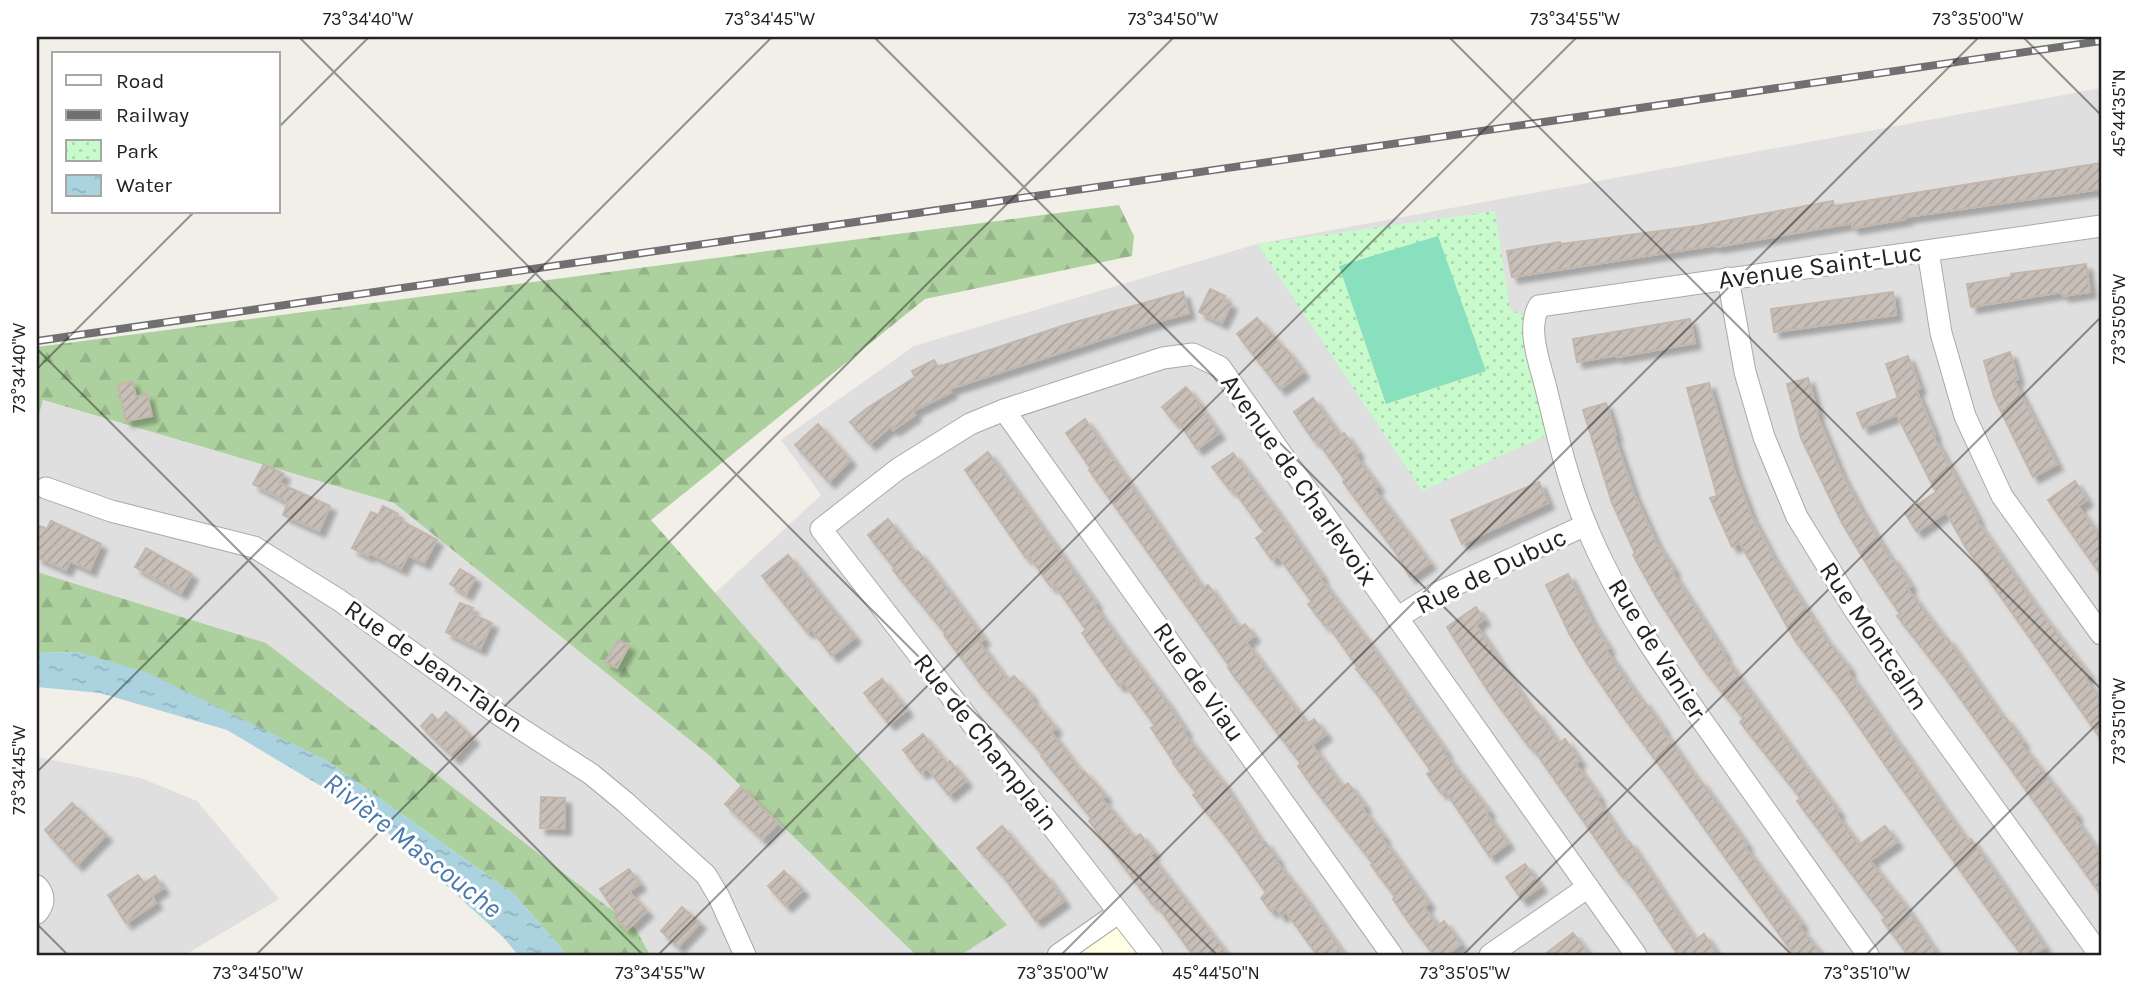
<svg xmlns="http://www.w3.org/2000/svg" width="2138" height="992" font-family="Karla,sans-serif">
	<style>
		.residential { fill: #e0dfdf }
		.education { fill: #ffffe5 }
		.forest { fill: url(#forest-firs) }
		.park { fill: url(#park-dots) }
		.pitch { fill: #88e0be }
		.water { fill: url(#water-ripples) }
		.building { fill: url(#building-hatch); stroke: #c4b6ab; stroke-width: 2; filter: url(#shadow) }
		.lines { fill: none; stroke-linecap: round; stroke-linejoin: round }
		.minor-casing { stroke: #a9a9a9; stroke-width: 23 }
		.minor { stroke: #fff; stroke-width: 21 }
		.rail-casing { stroke: #707070; stroke-width: 8 }
		.rail { stroke: #fff; stroke-width: 5; stroke-dasharray: 16; stroke-linecap: butt }
		.ticks { fill: none; stroke: #222; stroke-width: 2; stroke-opacity: 0.45 }
		.labels { text-anchor: middle; dominant-baseline: central; stroke-width: 6; stroke-linejoin: round; paint-order: stroke }
		.street-label { font-size: 26px; fill: #222; stroke: #fff }
		.water-label { font-size: 28px; font-style: italic; fill: #4a7aab; stroke: #fff }
		.neatline { fill: none; stroke: #222; stroke-width: 2.5 }
		.ticks-label { font-size: 18px; text-anchor: middle; fill: #222 }
	</style>
	<defs>
		<pattern id="forest-firs" width="22" height="20" patternUnits="userSpaceOnUse" patternTransform="scale(1.75)"><rect width="22" height="20" fill="#add19e"/><path d="M5 1l3.5 6h-7zM16 11l3.5 6h-7z" fill="#95b388"/></pattern>
		<pattern id="park-dots" width="8" height="8" patternUnits="userSpaceOnUse" patternTransform="scale(1.75)"><rect width="8" height="8" fill="#c8facc"/><path d="M2 2h.1M6 6h.1" fill="none" stroke="#acd6af" stroke-width="1.8" stroke-linecap="round"/></pattern>
		<pattern id="water-ripples" width="26" height="14" patternUnits="userSpaceOnUse" patternTransform="scale(1.75)"><rect width="26" height="14" fill="#aad3df"/><path d="M2 4q2-2 4 0t4 0M15 11q2-2 4 0t4 0" fill="none" stroke="#92b5bf"/></pattern>
		<pattern id="building-hatch" width="6" height="6" patternUnits="userSpaceOnUse" patternTransform="scale(1.75)"><rect width="6" height="6" fill="#c7bfb8"/><path d="M-1 1l2-2M0 6l6-6M5 7l2-2" fill="none" stroke="#aba49e"/></pattern>
		<filter id="shadow"><feDropShadow dx="6" dy="6" stdDeviation="2" flood-color="#0004"/></filter>
	</defs>
	<rect width="100%" height="100%" fill="#f2efe9"/>
	<g class="residential">
		<path d="M 2101,88 L 2101,955 L 1160,955 L 1122,907 L 1039,955 L 618,955 L 266,644 L 37,572 L 37,421 L 42,400 L 394,503 L 560,635 L 657,647 L 821,495 L 781,440 L 914,346 L 1257,244 Z"/>
		<path d="M 37,757 L 141,778 L 197,801 L 279,899 L 185,955 L 37,955 Z"/>
	</g>
	<path class="education" d="M 1114,916 L 1145,955 L 1058,955 Z"/>
	<g class="forest">
		<path d="M 1119,205 L 1134,236 L 1132,256 L 925,299 L 651,520 L 1007,925 L 961,955 L 916,955 L 710,756 L 394,503 L 43,400 L 37,421 L 37,347 Z"/>
		<path d="M 37,572 L 266,643 L 635,928 L 650,955 L 567,955 L 514,894 L 326,760 L 78,652 L 37,653 Z"/>
	</g>
	<path class="park" d="M 1495,211 L 1510,309 L 1528,318 L 1552,433 L 1422,491 L 1257,244 Z"/>
	<path class="pitch" d="M 1438,236 L 1486,371 L 1386,404 L 1339,266 Z"/>
	<path class="water" d="M 78,652 L 148,673 L 326,760 L 514,894 L 567,955 L 518,955 L 503,937 L 366,813 L 227,730 L 100,693 L 37,687 L 37,653 Z"/>
	<g class="building">
		<path d="M 2101,163 L 2101,189 L 1906,217 L 1906,219 L 1853,228 L 1852,223 L 1716,247 L 1716,245 L 1512,277 L 1507,251 L 1560,242 L 1561,244 L 1697,226 L 1833,201 L 1834,206 Z"/>
		<path d="M 2086,264 L 2090,292 L 2063,296 L 2062,292 L 1971,307 L 1967,284 L 2011,277 L 2011,274 Z"/>
		<path d="M 1210,289 L 1225,296 L 1223,300 L 1231,304 L 1222,323 L 1199,312 Z"/>
		<path d="M 1183,292 L 1189,313 L 1152,323 L 949,389 L 951,392 L 913,411 L 915,415 L 893,430 L 891,426 L 870,444 L 850,422 L 866,409 L 915,377 L 912,371 L 934,360 L 938,367 L 1065,325 Z"/>
		<path d="M 1893,292 L 1896,315 L 1774,332 L 1771,309 Z"/>
		<path d="M 1257,318 L 1285,350 L 1286,349 L 1303,372 L 1280,389 L 1237,334 Z"/>
		<path d="M 1690,319 L 1695,343 L 1617,357 L 1617,355 L 1577,362 L 1573,339 Z"/>
		<path d="M 2010,352 L 2018,379 L 2014,381 L 2057,464 L 2033,477 L 1994,397 L 1984,361 Z"/>
		<path d="M 1908,356 L 1920,388 L 1916,390 L 1935,435 L 1933,436 L 1978,519 L 1976,520 L 2038,609 L 2089,675 L 2085,678 L 2101,700 L 2101,739 L 1965,546 L 1946,512 L 1917,532 L 1905,513 L 1936,492 L 1897,415 L 1863,428 L 1857,413 L 1898,398 L 1886,364 Z"/>
		<path d="M 1808,378 L 1818,413 L 1816,413 L 1841,473 L 1862,512 L 1890,558 L 1892,557 L 1911,586 L 1907,588 L 1945,639 L 1947,638 L 2003,718 L 2005,717 L 2023,742 L 2021,744 L 2077,815 L 2074,817 L 2101,856 L 2101,895 L 1947,680 L 1897,616 L 1900,614 L 1871,571 L 1842,523 L 1801,438 L 1787,384 Z"/>
		<path d="M 132,381 L 136,397 L 147,394 L 152,416 L 126,421 L 118,385 Z"/>
		<path d="M 1709,383 L 1735,473 L 1752,517 L 1774,559 L 1823,635 L 1850,669 L 1847,671 L 1968,842 L 1971,839 L 1991,867 L 2045,947 L 2033,955 L 2022,955 L 1994,918 L 1890,772 L 1838,696 L 1796,642 L 1740,543 L 1732,547 L 1710,498 L 1717,496 L 1687,388 Z"/>
		<path d="M 1186,387 L 1199,403 L 1198,404 L 1219,433 L 1197,449 L 1178,421 L 1175,423 L 1162,407 Z"/>
		<path d="M 1313,398 L 1340,436 L 1344,433 L 1358,452 L 1355,455 L 1378,486 L 1374,489 L 1430,563 L 1410,577 L 1396,553 L 1343,482 L 1345,480 L 1316,439 L 1314,441 L 1294,412 Z"/>
		<path d="M 1606,403 L 1616,435 L 1614,436 L 1634,494 L 1656,542 L 1674,570 L 1672,572 L 1725,654 L 1723,655 L 1839,812 L 1836,814 L 1859,845 L 1885,826 L 1897,842 L 1870,861 L 1904,904 L 1938,955 L 1908,955 L 1882,920 L 1885,918 L 1797,801 L 1801,799 L 1740,722 L 1744,719 L 1703,669 L 1657,598 L 1633,555 L 1635,553 L 1612,503 L 1583,410 Z"/>
		<path d="M 1085,419 L 1203,589 L 1208,585 L 1239,628 L 1245,624 L 1254,636 L 1246,642 L 1307,724 L 1314,719 L 1326,734 L 1312,745 L 1342,787 L 1348,783 L 1365,806 L 1362,808 L 1384,837 L 1382,838 L 1429,903 L 1424,907 L 1438,926 L 1444,921 L 1461,944 L 1446,955 L 1434,955 L 1410,924 L 1393,899 L 1395,897 L 1371,865 L 1373,864 L 1315,790 L 1298,766 L 1301,764 L 1228,668 L 1230,667 L 1089,470 L 1091,469 L 1066,433 Z"/>
		<path d="M 818,424 L 850,460 L 829,482 L 795,445 Z"/>
		<path d="M 988,452 L 1096,603 L 1094,605 L 1117,637 L 1166,701 L 1186,731 L 1183,732 L 1224,784 L 1262,843 L 1265,842 L 1278,860 L 1276,861 L 1304,897 L 1344,955 L 1317,955 L 1286,912 L 1281,916 L 1275,908 L 1271,911 L 1261,898 L 1266,893 L 1234,847 L 1193,795 L 1196,793 L 1173,763 L 1174,762 L 1151,728 L 1155,726 L 1124,683 L 1119,686 L 1082,633 L 1086,630 L 1054,584 L 1051,587 L 1029,556 L 1026,558 L 965,470 Z"/>
		<path d="M 1233,453 L 1275,509 L 1322,576 L 1320,578 L 1370,644 L 1446,752 L 1444,753 L 1489,811 L 1486,813 L 1508,843 L 1490,857 L 1445,791 L 1441,793 L 1427,774 L 1431,771 L 1374,690 L 1356,669 L 1358,668 L 1327,624 L 1325,626 L 1308,604 L 1312,602 L 1278,556 L 1272,560 L 1256,538 L 1264,532 L 1232,488 L 1230,490 L 1212,467 Z"/>
		<path d="M 264,464 L 284,474 L 279,483 L 330,506 L 319,531 L 283,515 L 288,502 L 253,484 Z"/>
		<path d="M 2075,481 L 2087,500 L 2078,506 L 2101,539 L 2101,575 L 2048,500 Z"/>
		<path d="M 1539,482 L 1548,503 L 1462,544 L 1451,520 Z"/>
		<path d="M 383,506 L 398,514 L 396,518 L 437,540 L 424,563 L 408,555 L 401,569 L 369,553 L 368,556 L 352,548 L 371,512 L 378,515 Z"/>
		<path d="M 888,519 L 915,553 L 918,551 L 954,598 L 984,639 L 979,642 L 1008,681 L 1014,676 L 1032,696 L 1030,698 L 1056,728 L 1051,732 L 1082,773 L 1084,771 L 1106,796 L 1102,799 L 1134,838 L 1140,834 L 1154,852 L 1150,855 L 1228,955 L 1193,955 L 1155,903 L 1153,905 L 1089,821 L 1092,819 L 1041,756 L 1043,755 L 980,683 L 944,635 L 946,634 L 893,570 L 895,569 L 868,535 Z"/>
		<path d="M 51,521 L 101,544 L 90,570 L 70,561 L 66,570 L 37,557 L 37,525 L 47,529 Z"/>
		<path d="M 146,548 L 192,574 L 181,593 L 135,567 Z"/>
		<path d="M 788,555 L 855,637 L 832,656 L 811,629 L 807,632 L 762,576 Z"/>
		<path d="M 460,569 L 475,578 L 466,594 L 450,584 Z"/>
		<path d="M 1568,574 L 1591,620 L 1609,648 L 1606,650 L 1641,701 L 1643,700 L 1663,728 L 1662,729 L 1698,781 L 1700,780 L 1728,818 L 1747,845 L 1745,847 L 1802,924 L 1799,926 L 1822,955 L 1794,955 L 1671,781 L 1622,715 L 1586,662 L 1569,633 L 1546,585 Z"/>
		<path d="M 460,603 L 473,608 L 470,613 L 492,623 L 480,649 L 446,632 Z"/>
		<path d="M 1476,607 L 1484,619 L 1476,625 L 1533,712 L 1536,711 L 1559,744 L 1565,739 L 1580,761 L 1575,763 L 1599,797 L 1597,799 L 1626,843 L 1629,841 L 1695,940 L 1704,934 L 1718,955 L 1673,955 L 1677,953 L 1654,920 L 1655,919 L 1625,877 L 1623,878 L 1532,747 L 1530,748 L 1490,694 L 1447,627 Z"/>
		<path d="M 618,640 L 629,646 L 617,668 L 605,662 Z"/>
		<path d="M 882,679 L 907,710 L 889,724 L 864,693 Z"/>
		<path d="M 446,712 L 473,738 L 454,758 L 421,726 L 432,714 L 438,721 Z"/>
		<path d="M 923,734 L 947,764 L 950,761 L 966,781 L 949,795 L 927,768 L 921,773 L 903,750 Z"/>
		<path d="M 741,787 L 778,823 L 762,839 L 725,804 Z"/>
		<path d="M 541,797 L 565,798 L 565,829 L 540,828 Z"/>
		<path d="M 72,803 L 106,835 L 77,865 L 45,830 Z"/>
		<path d="M 1002,826 L 1043,875 L 1045,874 L 1064,901 L 1036,921 L 1004,877 L 977,848 Z"/>
		<path d="M 1525,864 L 1541,886 L 1522,900 L 1506,877 Z"/>
		<path d="M 629,869 L 640,884 L 629,892 L 647,911 L 627,930 L 614,917 L 617,914 L 600,889 Z"/>
		<path d="M 784,871 L 803,890 L 786,906 L 768,886 Z"/>
		<path d="M 138,875 L 144,883 L 155,876 L 163,888 L 152,896 L 156,903 L 126,923 L 108,895 Z"/>
		<path d="M 682,907 L 700,923 L 678,947 L 661,931 Z"/>
		<path d="M 1573,933 L 1590,955 L 1544,955 Z"/>
	</g>
	<g class="lines">
		<g class="minor-casing">
			<g id="minor">
				<path d="M 1928,251 L 1941,333 L 1965,416 L 2002,496 L 2101,634"/>
				<path d="M 1728,278 L 1745,372 L 1764,437 L 1797,517 L 1854,609 L 1929,718 L 2100,955"/>
				<path d="M 1004,410 L 1392,955"/>
				<path d="M 46,488 L 111,511 L 254,547 L 339,600 L 498,714 L 591,774 L 625,802 L 706,875 L 719,897 L 745,955"/>
				<path d="M 1397,618 L 1437,593 L 1586,525"/>
				<path d="M 37,886 C 45,895 45,904 37,913"/>
				<path d="M 1058,955 L 1118,913"/>
				<path d="M 1152,955 L 821,529 L 898,469 L 970,424 L 1004,410 L 1163,358 L 1193,354 L 1220,367 L 1636,955"/>
				<path d="M 1490,955 L 1588,887"/>
				<path d="M 1868,955 C 1818,884 1768,814 1718,743 C 1669,674 1618,604 1586,525 C 1568,482 1557,434 1546,388 C 1540,364 1526,329 1539,306 L 2101,226"/>
			</g>
		</g>
		<use href="#minor" class="minor"/>
		<g class="rail-casing">
			<path id="rail" d="M 37,341 L 2101,41"/>
		</g>
		<use href="#rail" class="rail"/>
	</g>
	<path class="ticks" d="M 299,37 L 1217,955M 874,37 L 1792,955M 1449,37 L 2101,689M 2023,37 L 2101,115M 278,128 L 369,37M 37,349 L 643,955M 37,369 L 194,212M 37,772 L 772,37M 37,924 L 68,955M 256,955 L 1174,37M 658,955 L 1577,37M 1061,955 L 1979,37M 1463,955 L 2101,317M 1866,955 L 2101,720"/>
	<g class="labels">
		<g class="street-label">
			<text transform="translate(1820 266) rotate(-8)">Avenue Saint-Luc</text>
			<text transform="translate(1299 480) rotate(55)">Avenue de Charlevoix</text>
			<text transform="translate(1491 571) rotate(-26)">Rue de Dubuc</text>
			<text transform="translate(1874 636) rotate(56)">Rue Montcalm</text>
			<text transform="translate(1657 649) rotate(58)">Rue de Vanier</text>
			<text transform="translate(434 666) rotate(35)">Rue de Jean-Talon</text>
			<text transform="translate(1199 682) rotate(55)">Rue de Viau</text>
			<text transform="translate(986 742) rotate(52)">Rue de Champlain</text>
		</g>
		<g class="water-label">
			<text transform="translate(413 845) rotate(38)">Rivière Mascouche</text>
		</g>
	</g>
	<rect width="2138" height="992" fill="none" stroke="#ffffff" stroke-width="77"/>
	<rect x="52" y="52" width="228" height="161" fill="#ffffff" stroke="#a7a7a7" stroke-width="2"/>
	<rect x="66" y="75" width="35" height="10" fill="#ffffff" stroke="#a7a7a7" stroke-width="2"/>
	<text x="116" y="88" font-size="21" fill="#222222">Road</text>
	<rect x="66" y="110" width="35" height="10" fill="#707070" stroke="#a7a7a7" stroke-width="2"/>
	<text x="116" y="122" font-size="21" fill="#222222">Railway</text>
	<rect x="66" y="140" width="35" height="21" fill="url(#park-dots)" stroke="#a7a7a7" stroke-width="2"/>
	<text x="116" y="158" font-size="21" fill="#222222">Park</text>
	<rect x="66" y="175" width="35" height="21" fill="url(#water-ripples)" stroke="#a7a7a7" stroke-width="2"/>
	<text x="116" y="192" font-size="21" fill="#222222">Water</text>
	<rect x="38" y="38" width="2062" height="916" class="neatline"/>
	<g class="ticks-label">
		<text x="368" y="25">73°34'40"W</text>
		<text x="770" y="25">73°34'45"W</text>
		<text x="1173" y="25">73°34'50"W</text>
		<text x="1575" y="25">73°34'55"W</text>
		<text x="1978" y="25">73°35'00"W</text>
		<text transform="translate(2119 113) rotate(-90)" y="6">45°44'35"N</text>
		<text transform="translate(2119 319) rotate(-90)" y="6">73°35'05"W</text>
		<text transform="translate(19 368) rotate(-90)" y="6">73°34'40"W</text>
		<text transform="translate(2119 721) rotate(-90)" y="6">73°35'10"W</text>
		<text transform="translate(19 770) rotate(-90)" y="6">73°34'45"W</text>
		<text x="258" y="979">73°34'50"W</text>
		<text x="660" y="979">73°34'55"W</text>
		<text x="1063" y="979">73°35'00"W</text>
		<text x="1216" y="979">45°44'50"N</text>
		<text x="1465" y="979">73°35'05"W</text>
		<text x="1867" y="979">73°35'10"W</text>
	</g>
</svg>
